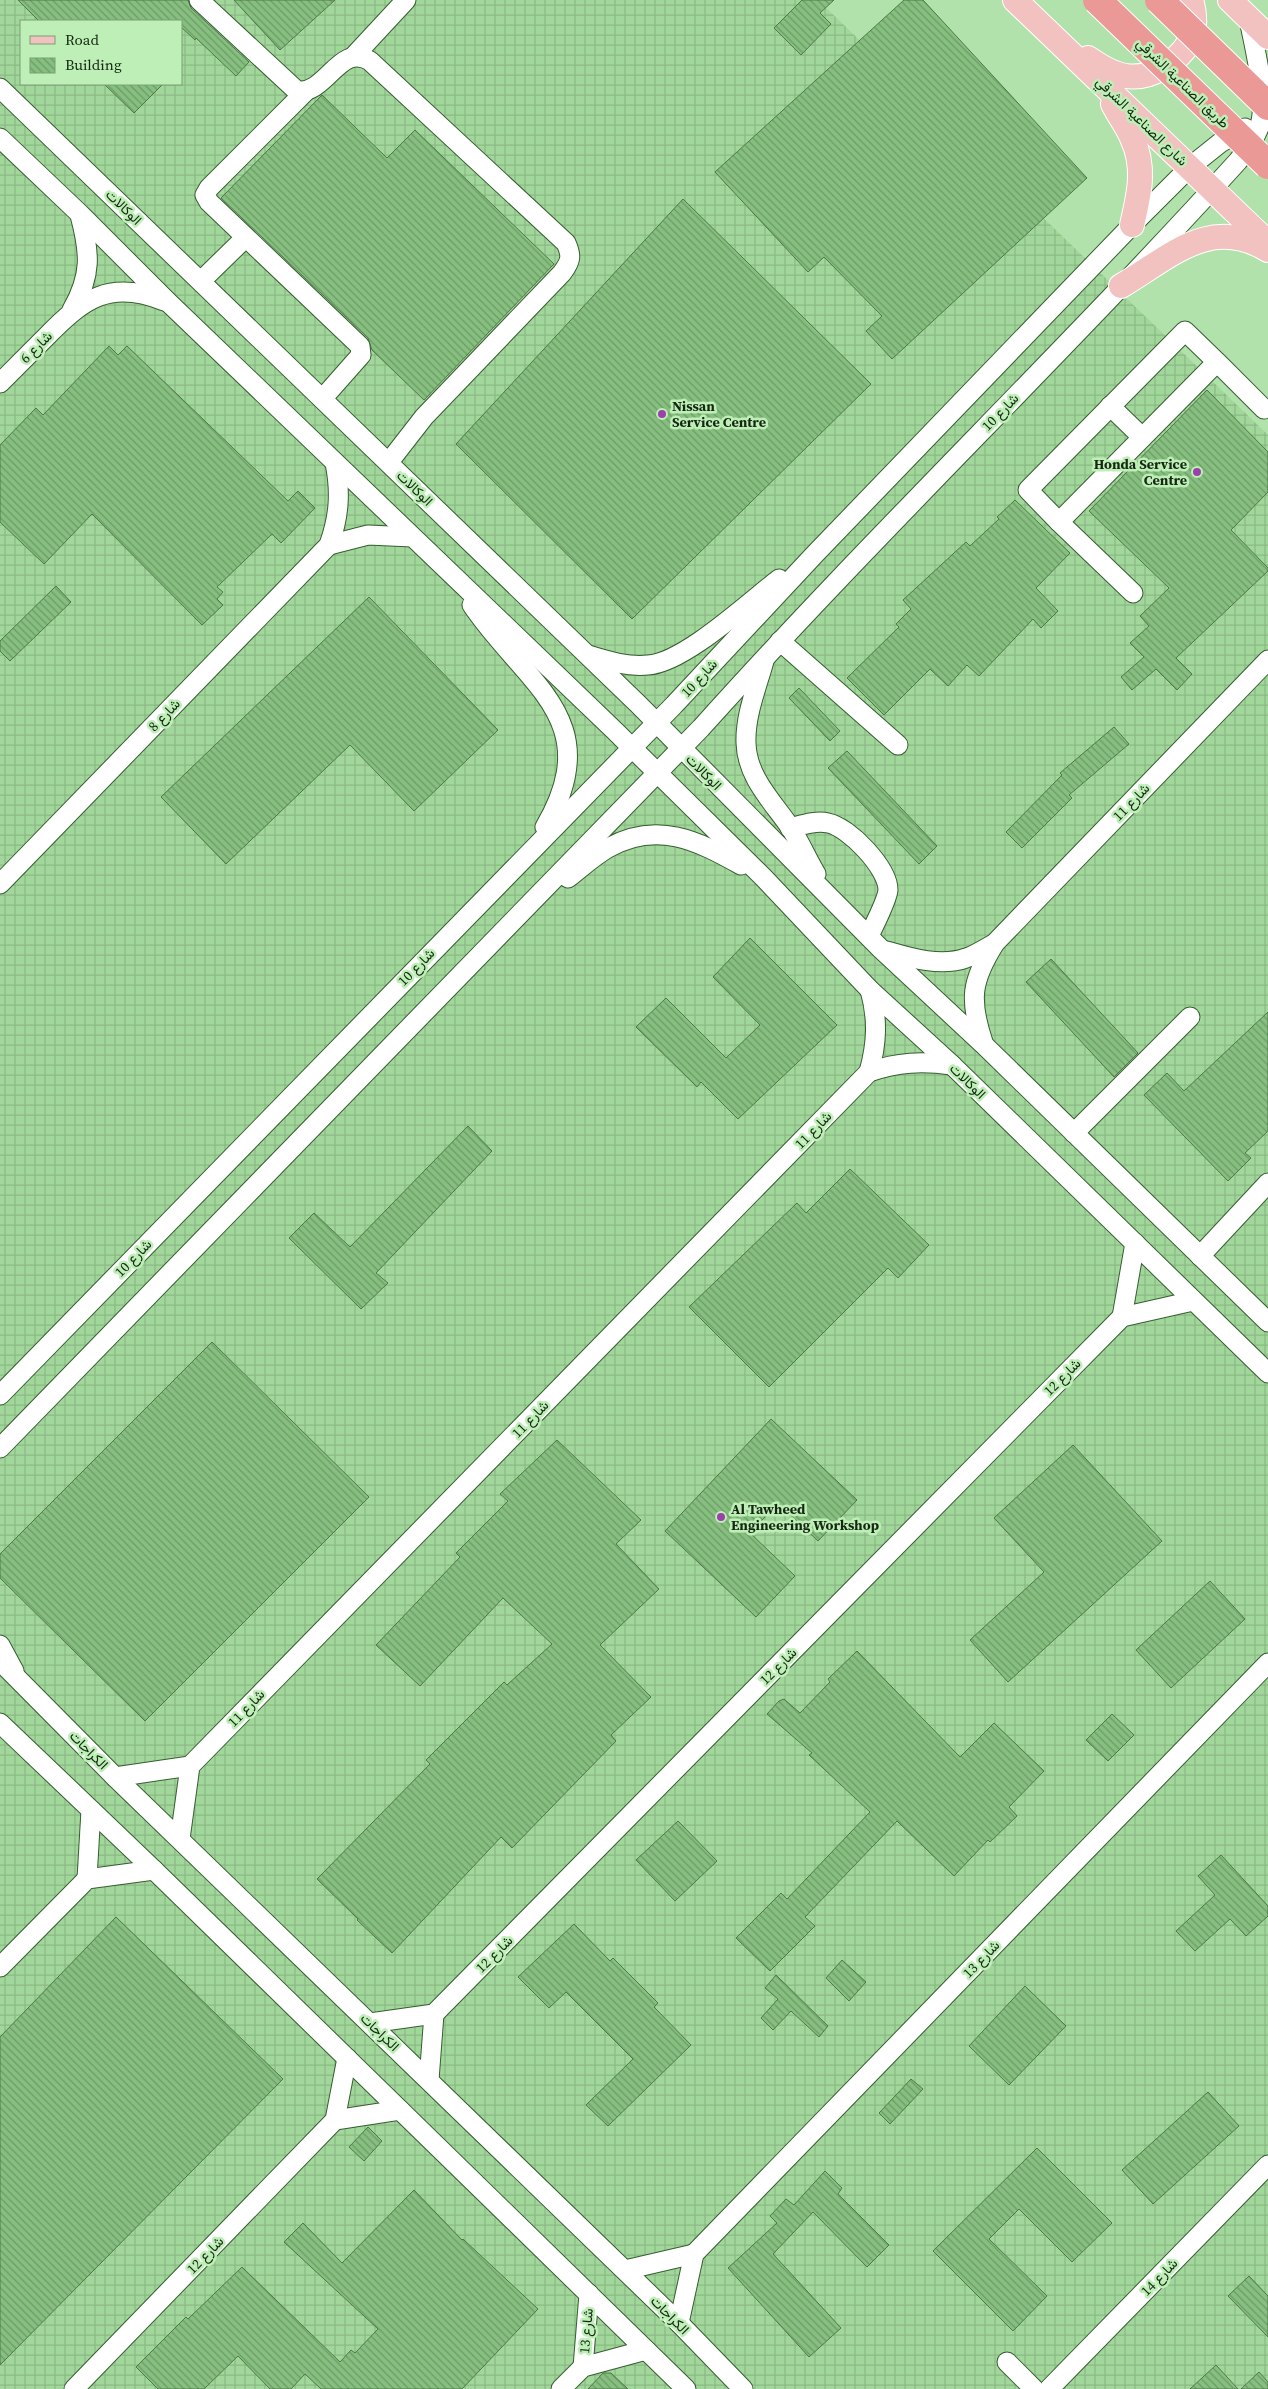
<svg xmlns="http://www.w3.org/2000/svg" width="1268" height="2389" font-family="'Source Serif 4',Vazirmatn,serif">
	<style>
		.industrial { fill: url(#industrial-grid); fill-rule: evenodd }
		.building { fill: url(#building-back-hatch); stroke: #4e7a48 }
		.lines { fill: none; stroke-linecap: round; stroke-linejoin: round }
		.minor-casing { stroke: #345f2e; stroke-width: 21 }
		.major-casing { stroke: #fff; stroke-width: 26 }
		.minor { stroke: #fff; stroke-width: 19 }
		.major { stroke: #f2c2c0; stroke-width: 24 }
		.highway-bridge-casing { stroke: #fff; stroke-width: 30; stroke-linecap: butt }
		.highway-bridge { stroke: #ea9996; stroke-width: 28 }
		.poi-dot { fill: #9b40aa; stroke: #beefb7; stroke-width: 2 }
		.labels { text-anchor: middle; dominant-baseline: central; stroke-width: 5; stroke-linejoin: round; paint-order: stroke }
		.street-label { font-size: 14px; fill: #152713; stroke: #beefb7 }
		.poi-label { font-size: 14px; font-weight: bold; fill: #152713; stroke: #beefb7; text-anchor: start }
	</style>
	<defs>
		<pattern id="industrial-grid" width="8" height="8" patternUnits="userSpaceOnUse" patternTransform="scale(1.25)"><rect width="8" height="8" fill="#a2d79b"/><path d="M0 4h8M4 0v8" fill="none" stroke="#8bb985"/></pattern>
		<pattern id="building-back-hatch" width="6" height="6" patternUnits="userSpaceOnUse" patternTransform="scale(1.25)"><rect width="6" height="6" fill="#86bf7f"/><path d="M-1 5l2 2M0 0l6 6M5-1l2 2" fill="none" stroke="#6c9b67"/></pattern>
	</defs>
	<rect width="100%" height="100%" fill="#b1e2ab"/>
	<path class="industrial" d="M 0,0 L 818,0 L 1268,435 L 1268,2389 L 0,2389 ZM 21,21 L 181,21 L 181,84 L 21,84 Z"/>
	<g class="building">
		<path d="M 18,0 L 188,0 L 191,8 L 249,62 L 236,76 L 196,38 L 195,40 L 181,27 L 181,21 L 39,21 Z"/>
		<path d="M 234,0 L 335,0 L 280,50 Z"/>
		<path d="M 802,0 L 834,0 L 820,13 L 831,24 L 801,55 L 774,28 Z"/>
		<path d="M 904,0 L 923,0 L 1087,178 L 892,359 L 866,331 L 882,316 L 824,257 L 808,272 L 715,172 Z"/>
		<path d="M 104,84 L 163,84 L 134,113 Z"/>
		<path d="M 322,95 L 387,158 L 415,130 L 554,264 L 424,400 L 372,350 L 368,338 L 221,198 Z"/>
		<path d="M 683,199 L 871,384 L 632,619 L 456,444 Z"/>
		<path d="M 109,346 L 118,355 L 127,346 L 288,501 L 298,491 L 315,508 L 281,543 L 272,534 L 217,587 L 223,592 L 217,599 L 223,605 L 202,625 L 92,514 L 44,564 L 0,522 L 0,445 L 36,408 L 43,415 Z"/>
		<path d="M 1207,390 L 1268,452 L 1268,492 L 1231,530 L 1268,568 L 1268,571 L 1176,658 L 1192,674 L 1177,690 L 1156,669 L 1132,690 L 1121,677 L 1144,657 L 1130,643 L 1149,626 L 1140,616 L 1169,588 L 1089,511 Z"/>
		<path d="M 1015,500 L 1070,553 L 1036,588 L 1058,611 L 1041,628 L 1033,619 L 979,676 L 967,665 L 948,686 L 930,669 L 884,715 L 847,678 L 899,627 L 896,624 L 911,609 L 903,600 L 966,542 L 970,546 L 999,519 L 997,517 Z"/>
		<path d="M 56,586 L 71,602 L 10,661 L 0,651 L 0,641 Z"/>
		<path d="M 369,597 L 498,730 L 414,811 L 350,745 L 226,864 L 161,797 Z"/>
		<path d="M 799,688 L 840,731 L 830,741 L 789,698 Z"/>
		<path d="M 1114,727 L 1129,744 L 1069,795 L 1072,798 L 1022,848 L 1006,832 L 1062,775 L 1060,773 Z"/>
		<path d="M 847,751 L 937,846 L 919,864 L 828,768 Z"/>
		<path d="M 750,938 L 837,1025 L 738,1119 L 701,1082 L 697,1087 L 636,1027 L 666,998 L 726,1058 L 760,1025 L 713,977 Z"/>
		<path d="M 1051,959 L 1138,1053 L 1114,1077 L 1026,982 Z"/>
		<path d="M 1268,1012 L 1268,1131 L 1245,1153 L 1251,1158 L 1228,1181 L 1144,1095 L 1167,1073 L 1184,1091 Z"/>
		<path d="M 468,1126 L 492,1151 L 376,1273 L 388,1283 L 361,1309 L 289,1238 L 314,1213 L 350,1247 Z"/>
		<path d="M 850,1169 L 929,1245 L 898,1278 L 888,1268 L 769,1387 L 689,1307 L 797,1203 L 806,1213 Z"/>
		<path d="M 212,1342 L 369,1497 L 145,1721 L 0,1578 L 0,1554 Z"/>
		<path d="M 771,1419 L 857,1500 L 818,1541 L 778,1503 L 750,1533 L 795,1576 L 756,1617 L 665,1531 Z"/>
		<path d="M 557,1440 L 641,1520 L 616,1544 L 659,1589 L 600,1645 L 651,1697 L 611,1735 L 616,1741 L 512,1848 L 501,1837 L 392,1953 L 357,1920 L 358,1919 L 317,1879 L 430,1764 L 426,1760 L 504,1682 L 507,1685 L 552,1644 L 503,1598 L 420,1686 L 376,1645 L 460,1557 L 456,1553 L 508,1501 L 500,1494 Z"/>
		<path d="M 1073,1445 L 1162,1541 L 1008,1682 L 970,1640 L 1044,1572 L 994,1518 Z"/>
		<path d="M 1210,1581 L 1245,1619 L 1171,1688 L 1136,1650 Z"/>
		<path d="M 857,1651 L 960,1757 L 994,1723 L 1044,1771 L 1009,1807 L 1017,1816 L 990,1842 L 988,1840 L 954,1876 L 897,1821 L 805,1917 L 815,1926 L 770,1971 L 736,1938 L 781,1893 L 787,1899 L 870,1812 L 809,1755 L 812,1753 L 767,1714 L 779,1701 L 784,1699 L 800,1713 L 830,1682 L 828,1679 Z"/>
		<path d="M 1112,1714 L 1134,1735 L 1108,1761 L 1086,1740 Z"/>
		<path d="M 678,1821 L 717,1861 L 675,1901 L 636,1860 Z"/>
		<path d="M 1221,1855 L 1268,1906 L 1268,1916 L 1246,1936 L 1230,1919 L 1195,1951 L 1176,1931 L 1215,1895 L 1198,1876 Z"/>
		<path d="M 116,1917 L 283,2079 L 0,2365 L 0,2037 Z"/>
		<path d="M 574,1924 L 610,1961 L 613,1958 L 658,2003 L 654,2007 L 691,2045 L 608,2126 L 586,2105 L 633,2059 L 566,1992 L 549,2008 L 518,1977 Z"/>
		<path d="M 842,1960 L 866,1982 L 849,2001 L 826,1978 Z"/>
		<path d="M 776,1975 L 828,2026 L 819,2037 L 791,2011 L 773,2030 L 761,2018 L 778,1999 L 765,1988 Z"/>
		<path d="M 1025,1986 L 1066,2026 L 1009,2085 L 969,2046 Z"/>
		<path d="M 911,2079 L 923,2089 L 890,2124 L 879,2113 Z"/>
		<path d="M 1208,2092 L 1239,2126 L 1153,2204 L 1122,2170 Z"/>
		<path d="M 368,2127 L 382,2141 L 364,2161 L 349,2147 Z"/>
		<path d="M 1037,2148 L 1112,2223 L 1072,2262 L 1019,2209 L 989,2239 L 1047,2296 L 1013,2331 L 933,2251 Z"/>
		<path d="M 825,2171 L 842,2188 L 838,2194 L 889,2245 L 867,2267 L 813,2212 L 773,2254 L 841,2328 L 809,2357 L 728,2268 L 777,2223 L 770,2216 L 786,2199 L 794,2205 Z"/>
		<path d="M 414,2190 L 462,2240 L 463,2239 L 538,2309 L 462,2389 L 321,2389 L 305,2374 L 291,2389 L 270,2389 L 238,2356 L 204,2389 L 158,2389 L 136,2367 L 186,2317 L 188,2319 L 242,2267 L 340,2362 L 351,2350 L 355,2353 L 378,2329 L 284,2242 L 303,2223 L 342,2263 Z"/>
		<path d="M 1249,2276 L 1268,2296 L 1268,2337 L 1228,2296 Z"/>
		<path d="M 1216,2365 L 1238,2389 L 1190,2389 Z"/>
		<path d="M 1259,2372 L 1268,2382 L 1268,2389 L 1241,2389 Z"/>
		<path d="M 603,2373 L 611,2373 L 628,2389 L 588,2389 Z"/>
	</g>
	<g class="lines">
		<g class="minor-casing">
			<g id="minor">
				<path d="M 199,0 L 297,91 C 326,95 340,42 370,61 L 566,243 C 572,256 571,261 562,273 L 424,417 L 389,462"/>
				<path d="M 354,56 L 406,0"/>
				<path d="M 0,88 L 638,704 L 881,949 L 983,1044 L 1268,1322"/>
				<path d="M 305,92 L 209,188 L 205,195 L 209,202 L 360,346 L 361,355 L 323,398"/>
				<path d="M 0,138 L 80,214 L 168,302 L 614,730 L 763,877 L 870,990 L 952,1065 L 1268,1373"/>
				<path d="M 201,281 L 245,238"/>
				<path d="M 72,310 C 92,275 90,253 80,215"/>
				<path d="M 1217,362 L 1185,331 L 1028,490 L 1059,522 L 1217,362 L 1264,409"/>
				<path d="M 0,383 C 15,368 31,352 46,337 C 83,299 110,279 164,301"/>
				<path d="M 1110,406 L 1142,437"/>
				<path d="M 1059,522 L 1133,593"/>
				<path d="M 329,545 L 368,535 L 412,537"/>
				<path d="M 472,605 C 525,684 608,719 545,827"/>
				<path d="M 780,641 L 898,745"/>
				<path d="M 588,655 C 608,661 627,667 648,665 C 684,663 749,602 779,579"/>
				<path d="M 764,661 C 757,687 745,715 746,743 C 747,777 772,801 790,827 C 800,842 807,859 816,874"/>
				<path d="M 790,828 C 802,825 816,820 828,823 C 849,827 888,868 888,890 C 887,901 874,925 869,936"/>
				<path d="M 568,878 C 581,868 594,856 608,848 C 657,820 698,841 741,865"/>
				<path d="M 0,884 L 329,545 C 339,517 341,493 335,463"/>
				<path d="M 887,951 C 911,958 941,967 966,958 C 976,955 985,948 994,944"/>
				<path d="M 983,1042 C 969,1000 971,981 995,943 L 1268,660"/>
				<path d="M 869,1072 C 877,1043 878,1019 870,990"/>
				<path d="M 1074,1133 L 1190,1017"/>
				<path d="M 1200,1256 L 1268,1183"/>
				<path d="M 1122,1317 L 1135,1243"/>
				<path d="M 0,1395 L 674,705 L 815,554 L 1132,225 L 1190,167 L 1220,143 L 1245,128"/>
				<path d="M 0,1448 L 701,728 C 875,534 1063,354 1238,161 C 1247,150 1255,139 1260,125 C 1268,99 1254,46 1249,19"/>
				<path d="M 0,1645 L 14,1671"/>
				<path d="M 0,1661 L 115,1777 L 679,2323 L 743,2389"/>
				<path d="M 0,1723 L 154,1870 L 686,2389"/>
				<path d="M 115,1777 L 190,1766"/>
				<path d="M 180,1839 L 190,1766 L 869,1072 C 898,1062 922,1061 952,1065"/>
				<path d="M 87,1879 L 91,1810"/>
				<path d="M 0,1967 L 87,1879 L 154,1870"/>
				<path d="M 370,2023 L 434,2014 L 1122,1317 L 1193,1301"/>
				<path d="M 429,2080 L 434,2014"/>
				<path d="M 335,2120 L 400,2110"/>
				<path d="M 625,2270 L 694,2254"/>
				<path d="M 679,2323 L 694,2254 L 1268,1663"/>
				<path d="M 1007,2362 L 1034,2389"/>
				<path d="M 583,2367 L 589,2294"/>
				<path d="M 74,2389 L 335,2120 L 347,2058"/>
				<path d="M 561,2389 L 583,2367 L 646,2350"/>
				<path d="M 1049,2389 L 1268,2165"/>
			</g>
		</g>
		<g class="major-casing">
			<g id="major">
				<path d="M 1015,0 L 1268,243"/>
				<path d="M 1230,0 L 1268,37"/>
				<path d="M 1088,58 C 1100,66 1112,74 1126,76 C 1150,80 1178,62 1190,41 C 1196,30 1195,12 1191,0"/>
				<path d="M 1113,104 C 1119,116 1127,126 1132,138 C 1146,167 1139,195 1132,225"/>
				<path d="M 1121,286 C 1170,257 1210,215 1268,250"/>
			</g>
		</g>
		<use href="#minor" class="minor"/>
		<use href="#major" class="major"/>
		<g class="highway-bridge-casing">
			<g id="highway-bridge">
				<path d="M 1097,0 L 1268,165"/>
				<path d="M 1159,0 L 1268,106"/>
			</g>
		</g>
		<use href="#highway-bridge" class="highway-bridge"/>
	</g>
	<g class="poi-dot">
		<circle cx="662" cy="414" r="5"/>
		<circle cx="1197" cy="472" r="5"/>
		<circle cx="721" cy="1517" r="5"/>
	</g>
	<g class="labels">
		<g class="street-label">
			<text transform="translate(1183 83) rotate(44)">طريق الصناعية الشرقي</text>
			<text transform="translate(1142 121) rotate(44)">شارع الصناعية الشرقي</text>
			<text transform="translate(124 207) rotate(44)">الوكالات</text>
			<text transform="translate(36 347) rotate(-45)">شارع 6</text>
			<text transform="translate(1000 412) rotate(-46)">شارع 10</text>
			<text transform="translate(415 488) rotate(44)">الوكالات</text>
			<text transform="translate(699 678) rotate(-47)">شارع 10</text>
			<text transform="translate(164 715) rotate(-46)">شارع 8</text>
			<text transform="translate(704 772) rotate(45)">الوكالات</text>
			<text transform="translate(1131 802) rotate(-46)">شارع 11</text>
			<text transform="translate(416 967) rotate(-46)">شارع 10</text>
			<text transform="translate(968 1081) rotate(44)">الوكالات</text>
			<text transform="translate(813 1130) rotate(-46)">شارع 11</text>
			<text transform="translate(133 1258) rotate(-46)">شارع 10</text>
			<text transform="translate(1062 1377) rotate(-45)">شارع 12</text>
			<text transform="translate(530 1419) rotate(-46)">شارع 11</text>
			<text transform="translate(778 1666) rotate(-45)">شارع 12</text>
			<text transform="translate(246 1708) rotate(-46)">شارع 11</text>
			<text transform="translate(89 1750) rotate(45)">الكراجات</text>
			<text transform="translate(494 1954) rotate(-45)">شارع 12</text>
			<text transform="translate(981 1959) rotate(-46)">شارع 13</text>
			<text transform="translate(380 2032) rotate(44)">الكراجات</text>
			<text transform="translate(205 2255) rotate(-46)">شارع 12</text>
			<text transform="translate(1159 2277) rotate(-46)">شارع 14</text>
			<text transform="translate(670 2315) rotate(45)">الكراجات</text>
			<text transform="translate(586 2331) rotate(-85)">شارع 13</text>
		</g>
		<g class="poi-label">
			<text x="672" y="406">Nissan<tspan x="672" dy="16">Service Centre</tspan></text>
			<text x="1187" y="464" text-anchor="end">Honda Service<tspan x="1187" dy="16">Centre</tspan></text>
			<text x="731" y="1509">Al Tawheed<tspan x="731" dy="16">Engineering Workshop</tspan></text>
		</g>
	</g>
	<rect x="20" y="20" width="162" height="65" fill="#beefb7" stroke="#7a9f75"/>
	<rect x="30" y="36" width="25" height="8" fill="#f2c2c0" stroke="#7a9f75"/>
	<text x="65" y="45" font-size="15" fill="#152713">Road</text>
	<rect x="30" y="58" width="25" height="15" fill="url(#building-back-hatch)" stroke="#7a9f75"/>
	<text x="65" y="70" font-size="15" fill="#152713">Building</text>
</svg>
